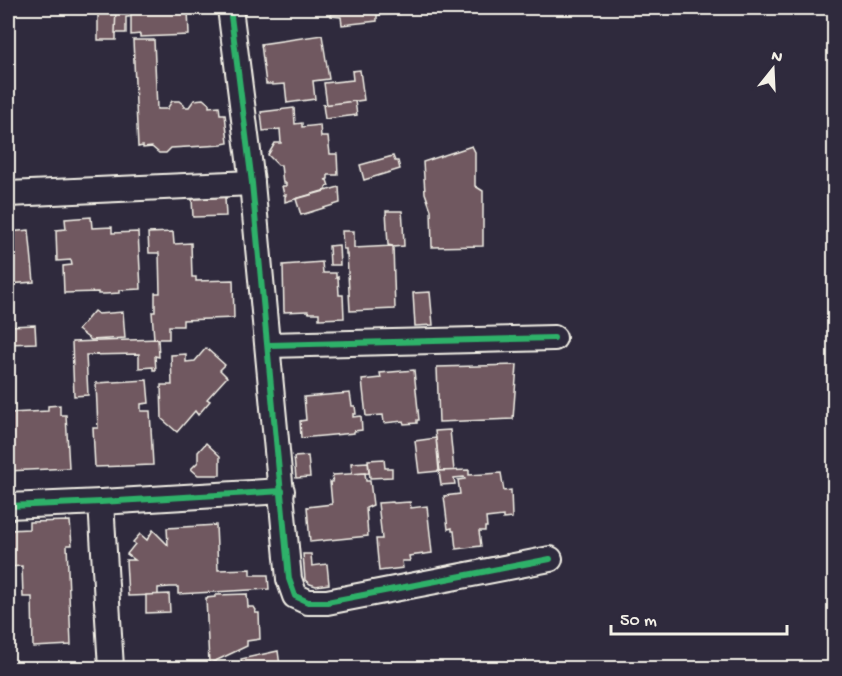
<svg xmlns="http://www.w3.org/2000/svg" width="842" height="676" font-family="'Gochi Hand',sans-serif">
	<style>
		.building { fill: #6f5860; stroke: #f4f1e8; stroke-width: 1.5 }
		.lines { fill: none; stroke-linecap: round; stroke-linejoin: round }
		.street-casing { stroke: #f4f1e8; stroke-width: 28 }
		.street { stroke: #2f2a3d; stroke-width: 24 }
		.cycleway-casing { stroke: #2f2a3d; stroke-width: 10 }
		.cycleway { stroke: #2db169; stroke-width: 6 }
	</style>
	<rect width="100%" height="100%" fill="#2f2a3d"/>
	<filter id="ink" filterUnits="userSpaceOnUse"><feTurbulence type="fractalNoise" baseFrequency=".0167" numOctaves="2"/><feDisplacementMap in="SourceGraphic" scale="12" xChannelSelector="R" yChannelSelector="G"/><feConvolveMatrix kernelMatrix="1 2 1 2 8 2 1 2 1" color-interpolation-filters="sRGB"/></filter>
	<g filter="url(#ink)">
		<g class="building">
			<rect x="98" y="8" width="18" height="32"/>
			<path d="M 116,8 L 188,8 L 189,35 L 140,37 L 140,34 L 131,35 L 131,12 L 129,12 L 129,17 L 126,17 L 126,33 L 115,33 Z"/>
			<path d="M 330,8 L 400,8 L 400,14 L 377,15 L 377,21 L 342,25 L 341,17 L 331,16 Z"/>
			<path d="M 322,35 L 329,79 L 313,81 L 315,99 L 287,103 L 285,84 L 272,85 L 272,84 L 266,84 L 261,44 Z"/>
			<path d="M 133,40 L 154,40 L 157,109 L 167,109 L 172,101 L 179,101 L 184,105 L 184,107 L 189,107 L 194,100 L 203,99 L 209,104 L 209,107 L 219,106 L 220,114 L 225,114 L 228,143 L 222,144 L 222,145 L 171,148 L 166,153 L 159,153 L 152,147 L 143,148 L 143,146 L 138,147 Z"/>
			<path d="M 360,70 L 364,100 L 327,105 L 324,83 L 353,80 L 352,71 Z"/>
			<path d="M 355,101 L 357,115 L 325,119 L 323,105 Z"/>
			<path d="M 294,108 L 295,124 L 302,123 L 302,127 L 320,125 L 321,137 L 328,137 L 330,154 L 337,154 L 338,175 L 328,175 L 328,179 L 325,180 L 327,180 L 329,186 L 326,187 L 326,190 L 285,202 L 285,197 L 286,195 L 284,195 L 282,186 L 286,186 L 286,183 L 283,183 L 281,165 L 278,165 L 268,155 L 275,143 L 281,143 L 280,129 L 263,131 L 261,112 Z"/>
			<path d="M 472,146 L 475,152 L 475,186 L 483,191 L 483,246 L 432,247 L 431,210 L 425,193 L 423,162 Z"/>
			<path d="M 393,156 L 395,161 L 398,161 L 400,169 L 364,180 L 360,165 Z"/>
			<path d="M 339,187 L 340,203 L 301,215 L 296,199 Z"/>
			<path d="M 223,193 L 228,193 L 228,198 L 225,198 L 226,216 L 193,217 L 192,199 L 223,197 Z"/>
			<path d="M 386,211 L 402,211 L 403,223 L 404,246 L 393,247 L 395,309 L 350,311 L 347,254 L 346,254 L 346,249 L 343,249 L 342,231 L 354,231 L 354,248 L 393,246 L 388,245 Z"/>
			<path d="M 91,217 L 92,228 L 112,227 L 112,233 L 138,232 L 141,289 L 119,290 L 119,293 L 105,294 L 98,294 L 98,292 L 64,293 L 63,266 L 72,265 L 71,260 L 57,261 L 56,230 L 66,229 L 65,219 Z"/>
			<path d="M 29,230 L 34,282 L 9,284 L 10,291 L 8,292 L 8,237 L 8,239 L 10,239 L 9,232 Z"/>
			<path d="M 173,232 L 174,244 L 191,243 L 192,277 L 196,277 L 196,281 L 233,280 L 234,318 L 183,320 L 183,326 L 169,326 L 169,339 L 154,339 L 152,312 L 155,312 L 155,293 L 160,293 L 159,253 L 149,253 L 148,233 Z"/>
			<path d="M 339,245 L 340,265 L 330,265 L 329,246 Z"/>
			<path d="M 322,262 L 323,273 L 336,273 L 336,278 L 338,277 L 339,295 L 343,295 L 344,318 L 319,319 L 319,313 L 309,313 L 308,311 L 307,311 L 284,312 L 283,265 Z"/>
			<path d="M 430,292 L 433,325 L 415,326 L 413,293 Z"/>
			<path d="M 94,311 L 98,314 L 123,312 L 125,338 L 91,340 L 78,330 Z"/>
			<path d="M 35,325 L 36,343 L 8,344 L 8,326 Z"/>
			<path d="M 158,339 L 159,357 L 155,356 L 156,370 L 153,370 L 153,367 L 139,368 L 139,354 L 86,355 L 88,395 L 74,396 L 72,342 Z"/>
			<path d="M 206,348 L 225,365 L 220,370 L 227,377 L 207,399 L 210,401 L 198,415 L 195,411 L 177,432 L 162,419 L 161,385 L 172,385 L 171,355 L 186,354 L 186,362 L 195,361 Z"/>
			<path d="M 517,365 L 513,419 L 439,422 L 437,367 Z"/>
			<path d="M 414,370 L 419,420 L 417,420 L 417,423 L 404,424 L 403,421 L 384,423 L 383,415 L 366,416 L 362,380 L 381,378 L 380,373 Z"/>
			<path d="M 147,380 L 149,403 L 141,404 L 141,411 L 150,411 L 153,465 L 95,467 L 93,428 L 98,428 L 96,383 Z"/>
			<path d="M 350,393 L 352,406 L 355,406 L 356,414 L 353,414 L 353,417 L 361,416 L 362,430 L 354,431 L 354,433 L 301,438 L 300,421 L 306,420 L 304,397 Z"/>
			<path d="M 60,405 L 60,415 L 66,415 L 69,468 L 8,471 L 8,408 L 9,408 L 10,413 L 48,411 L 48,406 Z"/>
			<path d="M 450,430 L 454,471 L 440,471 L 435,431 Z"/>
			<path d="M 436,438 L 439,471 L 419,473 L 415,441 Z"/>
			<path d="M 206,443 L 220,456 L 220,475 L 198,475 L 191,469 L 198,462 L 198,452 Z"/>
			<path d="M 308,456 L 310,477 L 296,478 L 294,457 Z"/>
			<path d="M 384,459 L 385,468 L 392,468 L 392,477 L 370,478 L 368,460 Z"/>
			<path d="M 368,462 L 369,473 L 352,474 L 351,463 Z"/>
			<path d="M 469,470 L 469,475 L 501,473 L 504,491 L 511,490 L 512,518 L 503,519 L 503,516 L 486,518 L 487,527 L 485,527 L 485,531 L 479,531 L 481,546 L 456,549 L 454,531 L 452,531 L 452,528 L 448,529 L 444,496 L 460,494 L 458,480 L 465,479 L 464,477 L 454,478 L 455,484 L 441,485 L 439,471 Z"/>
			<path d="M 365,473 L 366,481 L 370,481 L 373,505 L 366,508 L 368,536 L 310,542 L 307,507 L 332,504 L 330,482 L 332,482 L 333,475 Z"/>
			<path d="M 393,502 L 394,503 L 410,502 L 411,508 L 427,506 L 432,553 L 409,556 L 410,561 L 402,561 L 403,568 L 379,571 L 376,539 L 382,539 L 378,503 Z"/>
			<path d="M 70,521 L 72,545 L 67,545 L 71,645 L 33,647 L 32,597 L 23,597 L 22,566 L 8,567 L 8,530 L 29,529 L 29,522 Z"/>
			<path d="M 216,525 L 218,570 L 250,569 L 250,575 L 268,575 L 269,589 L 178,594 L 178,587 L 170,587 L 158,588 L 158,595 L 128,596 L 126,560 L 135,560 L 127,554 L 135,544 L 133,542 L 140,534 L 147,540 L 153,530 L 168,545 L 167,528 Z"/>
			<path d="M 303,554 L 311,554 L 312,566 L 327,564 L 329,584 L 316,586 L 310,584 L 305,580 Z"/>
			<path d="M 169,594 L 170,612 L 146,613 L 146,595 Z"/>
			<path d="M 247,594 L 248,607 L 254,607 L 256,610 L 255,613 L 259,613 L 260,639 L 247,641 L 247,646 L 209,664 L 206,598 L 215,597 L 215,595 Z"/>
			<path d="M 278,651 L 280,666 L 277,666 L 278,668 L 243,668 L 241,659 Z"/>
			<path d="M 65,662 L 67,668 L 48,668 Z"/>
		</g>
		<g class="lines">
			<g class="street-casing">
				<g id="street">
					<path d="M 230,8 L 252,183 L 289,579 L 295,596 L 308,602 L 327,602 L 550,559"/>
					<path d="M 8,194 L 252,183"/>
					<path d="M 268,345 L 554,338"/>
					<path d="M 101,502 L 111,668"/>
					<path d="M 8,506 L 101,502 L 282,491"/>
				</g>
			</g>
			<use href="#street" class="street"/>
			<g class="cycleway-casing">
				<g id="cycleway">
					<path d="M 230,8 L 252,183 L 289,579 L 295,596 L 308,602 L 327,602 L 550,559"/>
					<path d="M 268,345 L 554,338"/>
					<path d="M 8,506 L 101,502 L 282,491"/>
				</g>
			</g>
			<use href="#cycleway" class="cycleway"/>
		</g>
	</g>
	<rect width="842" height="676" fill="none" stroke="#2f2a3d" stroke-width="30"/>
	<rect x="15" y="15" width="812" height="646" fill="none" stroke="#f4f1e8" stroke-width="2" filter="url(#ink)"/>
	<g transform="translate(773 69) rotate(18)" stroke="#2f2a3d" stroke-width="4.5" paint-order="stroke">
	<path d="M0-4.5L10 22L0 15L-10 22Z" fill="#f4f1e8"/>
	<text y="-9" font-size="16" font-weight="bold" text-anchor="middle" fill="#f4f1e8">N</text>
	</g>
	<path d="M611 625v9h176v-9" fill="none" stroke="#f4f1e8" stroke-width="3"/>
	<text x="620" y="625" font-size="18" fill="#f4f1e8" stroke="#2f2a3d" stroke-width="4.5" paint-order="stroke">50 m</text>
</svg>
